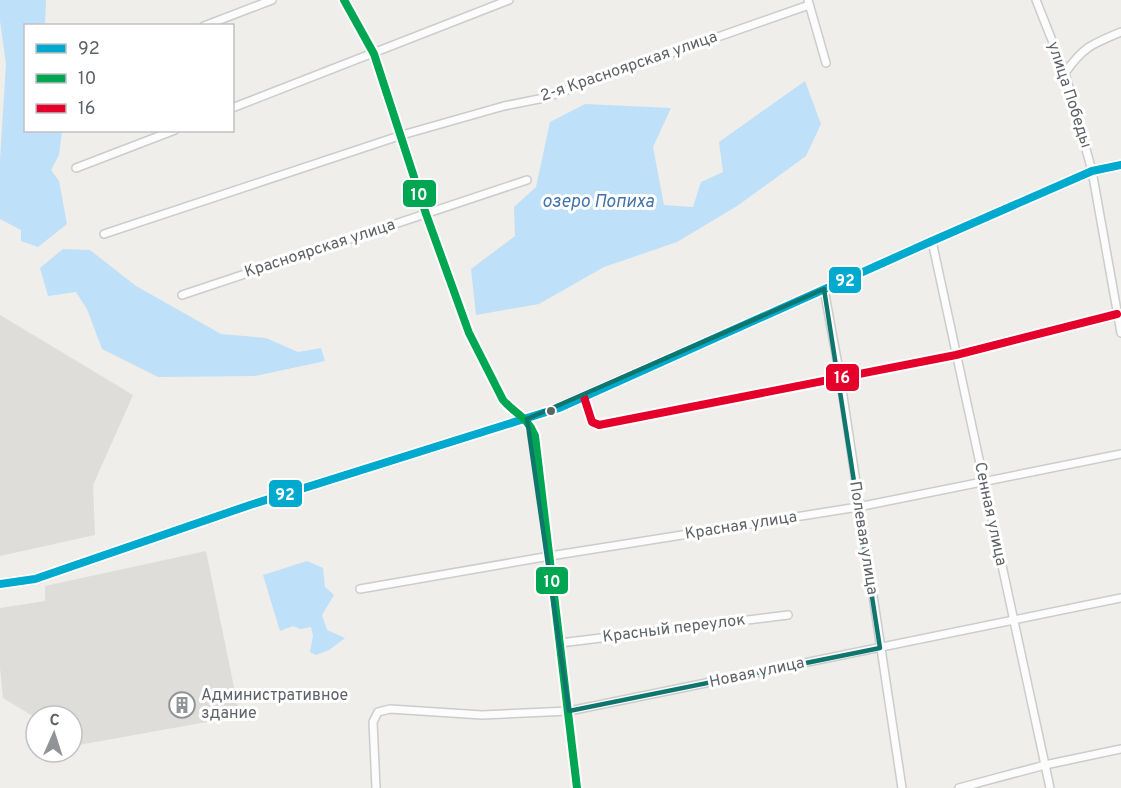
<svg xmlns="http://www.w3.org/2000/svg" width="1121" height="788" font-family="Overpass,sans-serif">
	<style>
		.industrial { fill: #dfddda }
		.water { fill: #bfe0f9 }
		.lines { fill: none; stroke-linecap: round; stroke-linejoin: round }
		.street-casing { stroke: #cbcccc; stroke-width: 10 }
		.secondary-casing { stroke: #cacacb; stroke-width: 12 }
		.street { stroke: #fdfcfc; stroke-width: 7 }
		.secondary { stroke: #fdfcfc; stroke-width: 9 }
		.bus-1-casing { stroke: #fff; stroke-width: 12 }
		.bus-2-casing { stroke: #fff; stroke-width: 12 }
		.bus-3-casing { stroke: #fff; stroke-width: 12 }
		.bus-1 { stroke: #00a9ce; stroke-width: 8 }
		.bus-2 { stroke: #00a651; stroke-width: 8 }
		.bus-3 { stroke: #e4002b; stroke-width: 8 }
		.marked { fill: none; stroke: #0f766e; stroke-width: 4.5; stroke-linejoin: round }
		.bus-dot { fill: #5f6368; stroke: #fff; stroke-width: 2 }
		.labels { text-anchor: middle; dominant-baseline: central; stroke-width: 6; stroke-linejoin: round; paint-order: stroke }
		.street-label { font-size: 16px; fill: #5f6368; stroke: #fff }
		.poi-label { font-size: 16px; fill: #5f6368; stroke: #fff; text-anchor: start }
		.water-label { font-size: 18px; font-style: italic; fill: #4174aa; stroke: #fff }
		.line-badge { stroke: #fff; stroke-width: 2 }
		.badge-label { font-size: 16px; text-anchor: middle; font-weight: bold; fill: #fff }
	</style>
	<rect width="100%" height="100%" fill="#efeeea"/>
	<g class="industrial">
		<path d="M 0,315 L 133,395 L 93,485 L 95,535 L 0,556 Z"/>
		<path d="M 206,551 L 240,716 L 79,745 L 72,741 L 72,716 L 36,716 L 36,718 L 3,698 L 0,668 L 0,608 L 45,601 L 45,586 Z"/>
	</g>
	<g class="water">
		<path d="M 0,0 L 46,0 L 45,25 L 26,26 L 26,130 L 62,131 L 59,155 L 51,170 L 59,181 L 67,224 L 38,247 L 21,241 L 21,230 L 0,219 L 0,160 L 6,64 L 0,21 Z"/>
		<path d="M 805,81 L 821,124 L 806,156 L 737,206 L 677,242 L 604,267 L 539,304 L 476,315 L 471,269 L 515,236 L 514,207 L 536,187 L 550,122 L 585,104 L 671,108 L 653,147 L 664,205 L 693,207 L 701,182 L 723,172 L 719,142 Z"/>
		<path d="M 63,249 L 90,250 L 136,286 L 221,334 L 266,338 L 298,352 L 321,348 L 325,361 L 255,376 L 158,377 L 102,349 L 87,309 L 76,292 L 48,296 L 40,268 Z"/>
		<path d="M 307,561 L 323,568 L 325,587 L 334,595 L 322,615 L 327,630 L 345,638 L 329,650 L 316,655 L 310,652 L 313,636 L 311,627 L 300,629 L 293,626 L 280,631 L 263,575 Z"/>
	</g>
	<g class="lines">
		<g class="street-casing">
			<g id="street">
				<path d="M 344,0 L 374,54 L 426,214 L 469,333 L 503,400 C 515,414 528,417 535,436 L 577,788"/>
				<path d="M 808,0 L 826,63"/>
				<path d="M 1036,0 L 1065,73 L 1092,171 L 1121,333"/>
				<path d="M 204,26 L 272,0"/>
				<path d="M 1065,73 C 1083,47 1092,44 1121,32"/>
				<path d="M 232,108 L 509,0"/>
				<path d="M 76,168 L 175,130"/>
				<path d="M 104,234 L 402,135 L 504,106 L 544,98 L 809,5"/>
				<path d="M 932,241 L 1050,788"/>
				<path d="M 824,289 L 840,376 L 902,788"/>
				<path d="M 182,295 L 527,180"/>
				<path d="M 584,397 L 592,422 L 599,425 L 956,355 L 1117,314"/>
				<path d="M 360,589 L 550,556 L 858,507 L 1121,454"/>
				<path d="M 560,643 L 788,615"/>
				<path d="M 376,788 L 373,722 L 378,712 L 390,709 L 482,715 L 569,711 L 1121,598"/>
				<path d="M 959,788 L 1045,765 L 1121,749"/>
			</g>
		</g>
		<g class="secondary-casing">
			<path id="secondary" d="M 0,584 L 35,579 L 250,505 L 559,408 L 932,241 L 1092,171 L 1121,165"/>
		</g>
		<use href="#street" class="street"/>
		<use href="#secondary" class="secondary"/>
		<g class="bus-1-casing">
			<path id="bus-1" d="M 0,584 L 35,579 L 250,505 L 559,408 L 932,241 L 1092,171 L 1121,165"/>
		</g>
		<g class="bus-2-casing">
			<path id="bus-2" d="M 344,0 L 374,54 L 426,214 L 469,333 L 503,400 C 515,414 528,417 535,436 L 577,788"/>
		</g>
		<g class="bus-3-casing">
			<path id="bus-3" d="M 584,397 L 592,422 L 599,425 L 956,355 L 1117,314"/>
		</g>
		<use href="#bus-1" class="bus-1"/>
		<use href="#bus-2" class="bus-2"/>
		<use href="#bus-3" class="bus-3"/>
	</g>
	<path class="marked" d="M 824,289 L 880,648 L 569,711 L 527,419 Z"/>
	<defs>
		<g id="building-ring" transform="scale(1.35)"><circle r="9.5" fill="#fff" stroke="#919496" stroke-width="1.5"/><path d="M-4-6H4V6H1V3H-1V6H-4ZM-2.5-4.3h1.7v1.8h-1.7ZM.8-4.3h1.7v1.8H.8ZM-2.5-1h1.7V.8h-1.7ZM.8-1h1.7V.8H.8Z" fill="#919496"/></g>
	</defs>
	<g fill-rule="evenodd">
		<use href="#building-ring" x="182" y="705"/>
	</g>
	<circle class="bus-dot" cx="551" cy="411" r="5"/>
	<g class="labels">
		<g class="street-label">
			<text transform="translate(629 67) rotate(-19)">2-я Красноярская улица</text>
			<text transform="translate(1069 95) rotate(72)">улица Победы</text>
			<text transform="translate(320 249) rotate(-18)">Красноярская улица</text>
			<text transform="translate(990 514) rotate(78)">Сенная улица</text>
			<text transform="translate(741 526) rotate(-9)">Красная улица</text>
			<text transform="translate(863 538) rotate(81)">Полевая улица</text>
			<text transform="translate(674 629) rotate(-7)">Красный переулок</text>
			<text transform="translate(757 673) rotate(-12)">Новая улица</text>
		</g>
		<g class="poi-label">
			<text x="201" y="696">Административное<tspan x="201" dy="18">здание</tspan></text>
		</g>
		<g class="water-label">
			<text x="598" y="202">озеро Попиха</text>
		</g>
	</g>
	<g class="line-badge">
		<rect x="402" y="179" width="35" height="29" rx="6" fill="#00a651"/>
		<rect x="828" y="266" width="34" height="28" rx="6" fill="#00a9ce"/>
		<rect x="825" y="363" width="35" height="29" rx="6" fill="#e4002b"/>
		<rect x="268" y="479" width="35" height="29" rx="6" fill="#00a9ce"/>
		<rect x="535" y="566" width="34" height="29" rx="6" fill="#00a651"/>
	</g>
	<g class="badge-label">
		<text x="419" y="200">10</text>
		<text x="845" y="286">92</text>
		<text x="842" y="383">16</text>
		<text x="285" y="500">92</text>
		<text x="552" y="587">10</text>
	</g>
	<rect x="24" y="24" width="210" height="108" fill="#ffffff" stroke="#bfc1c3" stroke-width="1.5"/>
	<rect x="36" y="44" width="30" height="9" fill="#00a9ce" stroke="#bfc1c3" stroke-width="1.5"/>
	<text x="78" y="54" font-size="18" fill="#5f6368">92</text>
	<rect x="36" y="74" width="30" height="9" fill="#00a651" stroke="#bfc1c3" stroke-width="1.5"/>
	<text x="78" y="84" font-size="18" fill="#5f6368">10</text>
	<rect x="36" y="104" width="30" height="9" fill="#e4002b" stroke="#bfc1c3" stroke-width="1.5"/>
	<text x="78" y="114" font-size="18" fill="#5f6368">16</text>
	<g transform="translate(54 734) rotate(3)"><circle r="28" fill="#ffffff" stroke="#bfc1c3" stroke-width="1.5"/>
	<path d="M0-4.5L10 22L0 15L-10 22Z" fill="#919496"/>
	<text y="-9" font-size="16" font-weight="bold" text-anchor="middle" fill="#5f6368">С</text>
	</g>
</svg>
